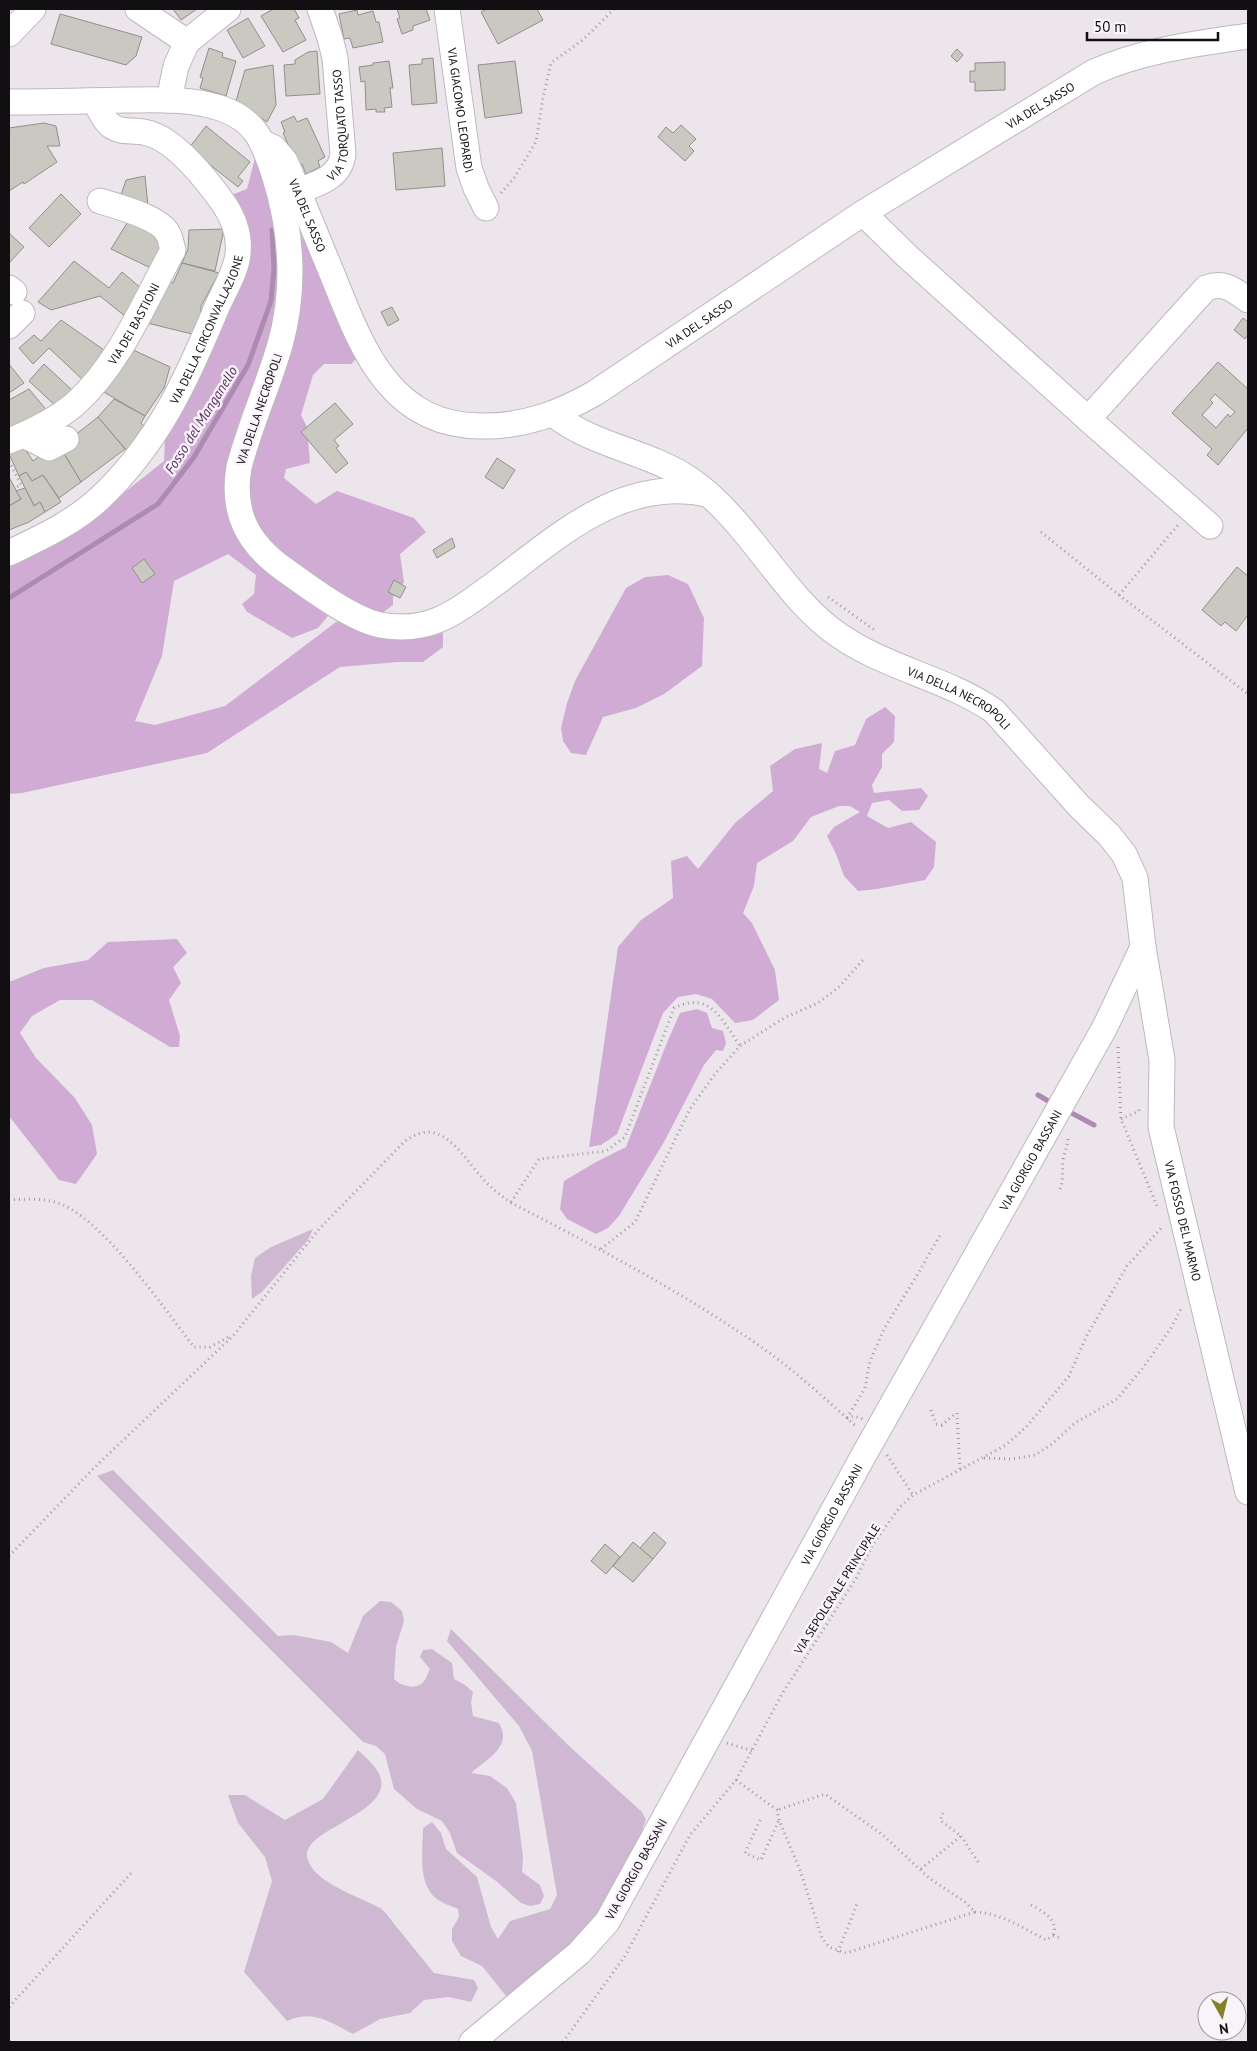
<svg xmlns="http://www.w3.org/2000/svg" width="1257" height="2051" font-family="'PT Sans',sans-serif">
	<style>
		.green { fill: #cfb8d2 }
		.forest { fill: #d0acd5 }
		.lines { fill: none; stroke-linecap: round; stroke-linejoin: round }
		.stream { stroke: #ad8ab2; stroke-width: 5 }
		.building { fill: #c9c9c2; stroke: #90908a; fill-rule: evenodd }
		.minor-casing { stroke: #bdb8be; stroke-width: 27 }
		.path { stroke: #a09ba0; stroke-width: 3; stroke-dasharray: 1 4; stroke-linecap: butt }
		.minor { stroke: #fff; stroke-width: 25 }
		.minor-bridge-casing { stroke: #bdb8be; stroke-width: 27; stroke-linecap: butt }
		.minor-bridge { stroke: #fff; stroke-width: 25 }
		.labels { text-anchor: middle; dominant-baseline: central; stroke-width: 5; stroke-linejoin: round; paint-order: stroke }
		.street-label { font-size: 12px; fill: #110f11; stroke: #f9f4fa }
		.water-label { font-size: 14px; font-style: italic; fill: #592c5f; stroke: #f9f4fa }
	</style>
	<rect width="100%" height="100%" fill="#ece6ec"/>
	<g class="green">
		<path d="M 313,1229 L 308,1240 L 262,1292 L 252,1299 L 251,1276 L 255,1258 L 271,1247 Z"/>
		<path d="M 113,1470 L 278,1636 L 294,1635 L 331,1642 L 348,1653 L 363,1616 L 380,1601 L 391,1602 L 402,1611 L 404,1621 L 396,1647 L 394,1679 C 401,1686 417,1691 424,1681 C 427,1678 428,1672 430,1669 L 420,1657 L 423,1650 L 432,1649 L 452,1663 L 454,1679 L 465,1685 L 473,1692 L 471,1702 L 473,1716 L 499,1723 C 513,1747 487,1759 471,1773 L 490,1776 L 507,1788 L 516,1803 L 523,1857 L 522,1872 L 540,1885 L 544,1896 L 540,1904 L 530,1906 L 521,1903 L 496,1881 L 457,1853 L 450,1833 L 442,1821 L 417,1809 L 394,1789 L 385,1754 L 376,1746 L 363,1742 L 97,1476 Z"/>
		<path d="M 451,1629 L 568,1745 L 642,1812 L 646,1820 L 627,1869 L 595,1924 L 510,2001 L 482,1966 L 461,1956 L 452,1941 L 452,1929 L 459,1917 L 458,1909 C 451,1906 442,1903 437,1899 C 417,1884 423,1850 423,1828 L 432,1822 L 441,1833 L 446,1849 L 477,1877 L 491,1927 L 498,1939 L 510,1921 L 550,1909 L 557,1895 L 532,1751 L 519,1726 L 447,1641 Z"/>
		<path d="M 358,1750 C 363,1755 369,1760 374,1766 C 409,1809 308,1826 307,1854 C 307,1881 361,1897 380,1908 C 386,1912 391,1920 395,1925 C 408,1941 421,1957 434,1973 L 474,1980 L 478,1988 L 471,2002 L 449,1997 L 424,2000 L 410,2013 L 380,2019 L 353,2034 C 329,2022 314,2009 287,2021 L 244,1972 L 272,1881 L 265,1857 L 238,1823 L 228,1795 L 245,1795 L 285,1820 L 323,1799 Z"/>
	</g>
	<g class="forest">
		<path d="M 256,154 L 274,167 L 303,239 L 314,256 L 357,358 L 351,364 L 324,364 L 313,375 L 301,415 L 307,427 L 310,463 L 286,469 L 284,478 L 316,504 L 337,491 L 414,518 L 426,532 L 400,554 L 404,582 L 393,597 L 393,605 L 381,614 L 349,598 L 331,612 L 318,628 L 292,638 L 247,612 L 242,604 L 254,594 L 256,575 L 228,554 L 174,581 L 162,656 L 135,721 L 155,725 L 225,706 L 336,622 L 349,622 L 407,637 L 443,633 L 443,647 L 423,662 L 398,662 L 340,667 L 207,753 L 22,793 L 9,794 L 9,560 L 106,507 L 164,461 L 165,438 L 233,281 L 231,195 L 247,189 Z"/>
		<path d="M 668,575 L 688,584 L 704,618 L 702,666 L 664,694 L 636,708 L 603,717 L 586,755 L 571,753 L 563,741 L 561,728 L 567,703 L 575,681 L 626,588 L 645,577 Z"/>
		<path d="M 885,707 L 895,716 L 894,742 L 882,754 L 882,767 L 872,785 L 874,793 L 921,788 L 928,796 L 919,810 L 902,811 L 889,800 L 872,803 L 867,816 L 888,828 L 911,822 L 936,842 L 934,867 L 925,880 L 877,889 L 858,891 L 844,876 L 836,854 L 827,836 L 834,827 L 860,812 L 850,806 L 839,806 L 811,817 L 793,841 L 757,863 L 754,886 L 743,913 L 752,923 L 775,970 L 779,1000 L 753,1020 L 735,1023 L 712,999 L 696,994 L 678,997 L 663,1013 L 617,1134 L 601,1145 L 589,1147 L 618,947 L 641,920 L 673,898 L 671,861 L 687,856 L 698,869 L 735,823 L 773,791 L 770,766 L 795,749 L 822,743 L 819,769 L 827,773 L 835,751 L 855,745 L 866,719 Z"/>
		<path d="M 177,939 L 187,953 L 173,967 L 181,983 L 169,1000 L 180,1036 L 179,1047 L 170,1047 L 92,1000 L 60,1000 L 32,1016 L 20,1033 L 36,1058 L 75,1098 L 92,1125 L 97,1154 L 76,1184 L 59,1180 L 9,1116 L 9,982 L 44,968 L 88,960 L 108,942 Z"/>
		<path d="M 697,1009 L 707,1013 L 712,1028 L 723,1031 L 726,1043 L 723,1051 L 716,1050 L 704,1065 L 664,1142 L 619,1216 L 608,1228 L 596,1234 L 567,1219 L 560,1209 L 564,1181 L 596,1162 L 626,1147 L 666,1045 L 680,1013 Z"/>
	</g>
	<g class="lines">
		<g class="stream">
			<path d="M 9,598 L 158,504 L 194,457 L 248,365 L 271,301 L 274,268 L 272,230"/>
			<path d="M 1038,1095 L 1050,1102"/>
			<path d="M 1066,1110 L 1094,1125"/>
		</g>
	</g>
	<g class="building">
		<path d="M 173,9 L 197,9 L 181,20 Z"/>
		<path d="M 273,9 L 294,9 L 299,18 L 295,20 L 306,40 L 283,52 L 261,16 Z"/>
		<path d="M 397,9 L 426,9 L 430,20 L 413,26 L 413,30 L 402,34 L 397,19 L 400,18 Z"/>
		<path d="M 487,9 L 537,9 L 543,20 L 498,44 L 481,12 Z"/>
		<path d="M 357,10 L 358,15 L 373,11 L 376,22 L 379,22 L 383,42 L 353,48 L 350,38 L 344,39 L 339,14 Z"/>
		<path d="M 60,14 L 142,37 L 136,56 L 126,65 L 51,44 Z"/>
		<path d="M 248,18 L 265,46 L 243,58 L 227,30 Z"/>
		<path d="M 209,48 L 223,53 L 222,57 L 236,61 L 226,96 L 200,88 L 203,78 L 200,77 Z"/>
		<path d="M 957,49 L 963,55 L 957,62 L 951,56 Z"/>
		<path d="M 317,51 L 320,94 L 286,96 L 284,65 L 295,64 L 295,60 L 308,52 Z"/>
		<path d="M 433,58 L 437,103 L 412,105 L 409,65 L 422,64 L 422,59 Z"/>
		<path d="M 389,61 L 393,88 L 390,88 L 392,107 L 384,108 L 385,112 L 376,112 L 376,109 L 366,110 L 365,81 L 361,82 L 359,67 L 373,65 L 373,63 Z"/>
		<path d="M 515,61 L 522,113 L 485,118 L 478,65 Z"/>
		<path d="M 1005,62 L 1005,90 L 975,91 L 975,82 L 970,82 L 970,71 L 975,71 L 975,63 Z"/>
		<path d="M 273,65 L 276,105 L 267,122 L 236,101 L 245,70 Z"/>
		<path d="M 294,116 L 297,122 L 307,118 L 325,157 L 318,161 L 320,167 L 306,174 L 302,164 L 298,166 L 283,133 L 285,132 L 281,122 Z"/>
		<path d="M 44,123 L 56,126 L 60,146 L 47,146 L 57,162 L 24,184 L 23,182 L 9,191 L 9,128 Z"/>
		<path d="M 681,125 L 696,139 L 689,146 L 694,151 L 685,161 L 658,137 L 666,127 L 673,133 Z"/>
		<path d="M 206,126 L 250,162 L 238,177 L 243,181 L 238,187 L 189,148 Z"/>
		<path d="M 442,148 L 445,186 L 396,190 L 393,153 Z"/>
		<path d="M 145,176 L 148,206 L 121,195 L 126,180 Z"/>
		<path d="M 61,194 L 81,214 L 49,247 L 29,228 Z"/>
		<path d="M 132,215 L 167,248 L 157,271 L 111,249 Z"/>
		<path d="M 224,229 L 215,271 L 182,263 L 188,249 L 189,230 Z"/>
		<path d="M 9,233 L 24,247 L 9,263 Z"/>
		<path d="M 74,261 L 109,288 L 122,272 L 142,289 L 126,317 L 100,296 L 51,310 L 38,302 Z"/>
		<path d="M 182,263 L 219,273 L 201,306 L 200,336 L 143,322 L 163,281 L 173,283 Z"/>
		<path d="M 392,307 L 399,320 L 388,326 L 381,312 Z"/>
		<path d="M 1243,318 L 1248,322 L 1248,335 L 1245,339 L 1234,330 Z"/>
		<path d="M 61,320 L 104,350 L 84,381 L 49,348 L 33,364 L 19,348 L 34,335 L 41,341 Z"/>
		<path d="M 129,348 L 170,367 L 164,388 L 145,416 L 95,387 Z"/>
		<path d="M 1218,362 L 1248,389 L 1248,428 L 1218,465 L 1207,455 L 1212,449 L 1172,413 ZM 1215,394 L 1235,412 L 1230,417 L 1228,414 L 1216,428 L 1202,415 L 1213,403 L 1210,400 Z"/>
		<path d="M 9,364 L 24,383 L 9,393 Z"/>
		<path d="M 44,364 L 74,392 L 59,409 L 29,381 Z"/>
		<path d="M 29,389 L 48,412 L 9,431 L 9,400 Z"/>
		<path d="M 114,399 L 145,416 L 141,423 L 146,428 L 128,452 L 98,417 Z"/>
		<path d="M 335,403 L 353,424 L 334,440 L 339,446 L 336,448 L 348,463 L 336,473 L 301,432 Z"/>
		<path d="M 98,417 L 125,449 L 81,482 L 60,447 Z"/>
		<path d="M 19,440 L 33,461 L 50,449 L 60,447 L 81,482 L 59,498 L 43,475 L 32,481 L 26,472 L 19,476 L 9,454 L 9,445 Z"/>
		<path d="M 497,458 L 515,470 L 503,489 L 485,477 Z"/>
		<path d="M 26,472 L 32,481 L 43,475 L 61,502 L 45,512 L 40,502 L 34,506 L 19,476 Z"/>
		<path d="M 9,477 L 21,499 L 9,506 Z"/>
		<path d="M 25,488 L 34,506 L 40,502 L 45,512 L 29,522 L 9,530 L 9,506 L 21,499 L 16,491 Z"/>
		<path d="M 452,538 L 455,547 L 437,558 L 433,550 Z"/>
		<path d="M 144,559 L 155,574 L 142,583 L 132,568 Z"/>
		<path d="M 1237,567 L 1248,576 L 1248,615 L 1236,631 L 1225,622 L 1221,626 L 1202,610 Z"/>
		<path d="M 394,580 L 406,587 L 400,598 L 388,592 Z"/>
		<path d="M 654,1532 L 666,1543 L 653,1559 L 640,1548 Z"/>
		<path d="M 633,1542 L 653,1559 L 633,1582 L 613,1566 Z"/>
		<path d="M 605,1544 L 620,1557 L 606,1574 L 591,1561 Z"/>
	</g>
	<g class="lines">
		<g class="minor-casing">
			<g id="minor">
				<path d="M 138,9 L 187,42"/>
				<path id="s1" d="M 447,9 L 469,168 L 476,188 L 486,208"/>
				<path d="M 9,34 L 33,9"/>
				<path d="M 169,100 L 176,66 L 187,42 L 228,9"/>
				<path d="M 9,102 C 48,102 87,101 126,100 C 157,100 189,98 220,108 C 256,120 263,141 274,174 C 292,231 296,288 280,345 C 268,386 250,425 239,467 C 231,513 248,544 285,570 C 309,587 351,619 380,625 C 429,634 455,613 493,585 C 558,537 620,476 708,494"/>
				<path id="s2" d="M 263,143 L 274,148 L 285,161 C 302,199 317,238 333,276 C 362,349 391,428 485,426 C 525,426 560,413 595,393 L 863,213 L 1094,72 C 1143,50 1196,44 1248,36"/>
				<path id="s3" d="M 299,191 C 319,183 340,178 343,154 L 335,58 L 330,38 L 320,9"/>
				<path d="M 863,213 L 908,257 L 1088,419 L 1206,288 C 1224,281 1234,290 1248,300"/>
				<path d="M 9,288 L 14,292"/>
				<path d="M 9,326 L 22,313"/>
				<path id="s4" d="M 553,414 C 594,447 650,451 692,481 C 747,520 777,586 829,628 C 878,667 943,676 994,711 L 1079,806 L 1109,835 L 1124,854 L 1135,878 L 1143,947 L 1162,1060 L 1161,1127 L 1248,1492"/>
				<path d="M 1088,419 L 1210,526"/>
				<path d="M 24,435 L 49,448 L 66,439"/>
				<path id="s5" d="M 9,441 C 31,432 56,420 75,404 C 119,365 145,301 173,250 C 171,245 171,238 168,234 C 161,218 117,206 100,201"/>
				<path id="s6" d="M 9,553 C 40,538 73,523 99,499 C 158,444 187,379 217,307 C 224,291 236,272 238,254 C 240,236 234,219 224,204 C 209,183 184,152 162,139 C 131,120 113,148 96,101"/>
				<path id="s7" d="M 874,1437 L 1105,1027 L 1143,947"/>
				<path id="s8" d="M 655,1835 L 866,1451"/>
				<path d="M 472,2042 L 579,1953 L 607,1922 L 650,1844"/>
			</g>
		</g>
		<g class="path">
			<path d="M 501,193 L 514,178 L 536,142 L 543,98 L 551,63 L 584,39 L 614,9"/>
			<path d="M 9,461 L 21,485 L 15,488"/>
			<path d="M 1041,532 L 1119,595 L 1248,694"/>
			<path d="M 1119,595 L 1178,525"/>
			<path d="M 828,597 L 876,631"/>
			<path d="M 1118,1047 L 1121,1119 L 1157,1206"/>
			<path d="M 1121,1119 L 1139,1111 L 1139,1109"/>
			<path d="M 1060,1189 C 1064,1180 1062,1170 1063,1160 C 1065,1151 1068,1145 1068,1136"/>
			<path d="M 9,1200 C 23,1199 40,1198 55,1202 C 100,1214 165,1310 194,1347 L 210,1347 L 229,1337"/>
			<path d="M 511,1202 L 539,1159 L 606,1151 L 625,1137 L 674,1008 C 710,990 722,1020 740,1046"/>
			<path d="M 601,1249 L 635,1222 L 690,1109 L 715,1074 L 740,1046 L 784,1018 L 818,1003 L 840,986 L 863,960"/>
			<path d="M 931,1410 L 936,1424 L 942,1425 L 956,1413"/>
			<path d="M 957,1413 L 960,1470"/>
			<path d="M 847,1418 L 865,1388 L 870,1361 L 884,1329 L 919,1272 L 940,1235"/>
			<path d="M 847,1418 L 854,1416 L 863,1419"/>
			<path d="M 887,1455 L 913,1495"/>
			<path d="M 984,1458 L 1012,1459 L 1035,1455 L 1052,1444 L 1075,1423 L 1117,1399 L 1142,1369 L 1171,1328 L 1182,1307"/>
			<path d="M 9,1556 L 98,1464 L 233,1336 L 320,1228 L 405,1141 C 414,1135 424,1130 435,1133 C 456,1140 469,1164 483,1179 C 491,1188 500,1195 510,1202 C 592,1245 675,1288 751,1340 C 789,1365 823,1397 857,1427"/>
			<path d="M 727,1743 L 753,1751"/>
			<path d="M 736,1780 L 777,1810 L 779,1820 L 800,1870 L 822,1938 L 829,1947 L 846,1953 L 975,1912 L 965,1902 L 929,1878 L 883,1835 L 825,1794 L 777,1810"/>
			<path d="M 760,1820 L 745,1853 L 761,1860 L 779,1820"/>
			<path d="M 961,1836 L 980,1865"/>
			<path d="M 921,1869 L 961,1836 L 940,1820 L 943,1813"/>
			<path d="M 1031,1905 C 1044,1912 1059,1920 1053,1936"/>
			<path d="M 975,1912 C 1001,1913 1023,1928 1046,1940 L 1053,1936 L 1062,1938"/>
			<path d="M 838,1952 L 857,1904"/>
			<path d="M 9,2007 L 133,1871"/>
			<path d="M 9,2041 L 10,2042"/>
			<path d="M 563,2042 L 625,1956 L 690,1835 L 736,1780 L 782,1694 L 857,1577 L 873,1544 L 900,1507 L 913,1495 L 1006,1445 L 1027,1426 L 1069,1376 L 1086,1337 L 1127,1266 L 1163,1226"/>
		</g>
		<use href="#minor" class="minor"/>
		<g class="minor-bridge-casing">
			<g id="minor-bridge">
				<path d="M 866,1451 L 874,1437"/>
				<path d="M 650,1844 L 655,1835"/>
			</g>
		</g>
		<use href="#minor-bridge" class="minor-bridge"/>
	</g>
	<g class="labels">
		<g class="street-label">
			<text stroke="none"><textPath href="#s2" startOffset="1031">VIA DEL SASSO</textPath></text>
			<text stroke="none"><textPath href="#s1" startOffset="102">VIA GIACOMO LEOPARDI</textPath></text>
			<text stroke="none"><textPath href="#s3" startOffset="89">VIA TORQUATO TASSO</textPath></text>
			<text stroke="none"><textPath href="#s2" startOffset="88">VIA DEL SASSO</textPath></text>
			<text stroke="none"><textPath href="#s5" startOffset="176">VIA DEI BASTIONI</textPath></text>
			<text stroke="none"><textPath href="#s2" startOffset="626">VIA DEL SASSO</textPath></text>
			<text stroke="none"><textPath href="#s6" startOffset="308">VIA DELLA CIRCONVALLAZIONE</textPath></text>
			<text transform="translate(259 409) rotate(-71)">VIA DELLA NECROPOLI</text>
			<text stroke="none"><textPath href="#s4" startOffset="505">VIA DELLA NECROPOLI</textPath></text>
			<text stroke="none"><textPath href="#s7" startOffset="318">VIA GIORGIO BASSANI</textPath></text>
			<text stroke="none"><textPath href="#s4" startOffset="1109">VIA FOSSO DEL MARMO</textPath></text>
			<text stroke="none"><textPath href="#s8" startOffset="366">VIA GIORGIO BASSANI</textPath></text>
			<text transform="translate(837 1589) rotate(-58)">VIA SEPOLCRALE PRINCIPALE</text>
			<text transform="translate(636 1869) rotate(-61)">VIA GIORGIO BASSANI</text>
		</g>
		<g class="water-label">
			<text transform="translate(201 420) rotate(-58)">Fosso del Manganello</text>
		</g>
	</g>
	<rect width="1257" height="2051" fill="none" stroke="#110f11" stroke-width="20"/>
	<g transform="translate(1222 2016) rotate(172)"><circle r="24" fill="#f9f4fa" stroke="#9c989d"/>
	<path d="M0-4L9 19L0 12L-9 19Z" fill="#848129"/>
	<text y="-8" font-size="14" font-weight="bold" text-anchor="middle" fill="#110f11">N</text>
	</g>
	<path d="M1087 32v8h131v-8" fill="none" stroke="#110f11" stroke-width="2.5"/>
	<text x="1094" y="32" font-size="15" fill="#110f11" stroke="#f9f4fa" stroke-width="4" paint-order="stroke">50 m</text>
</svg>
